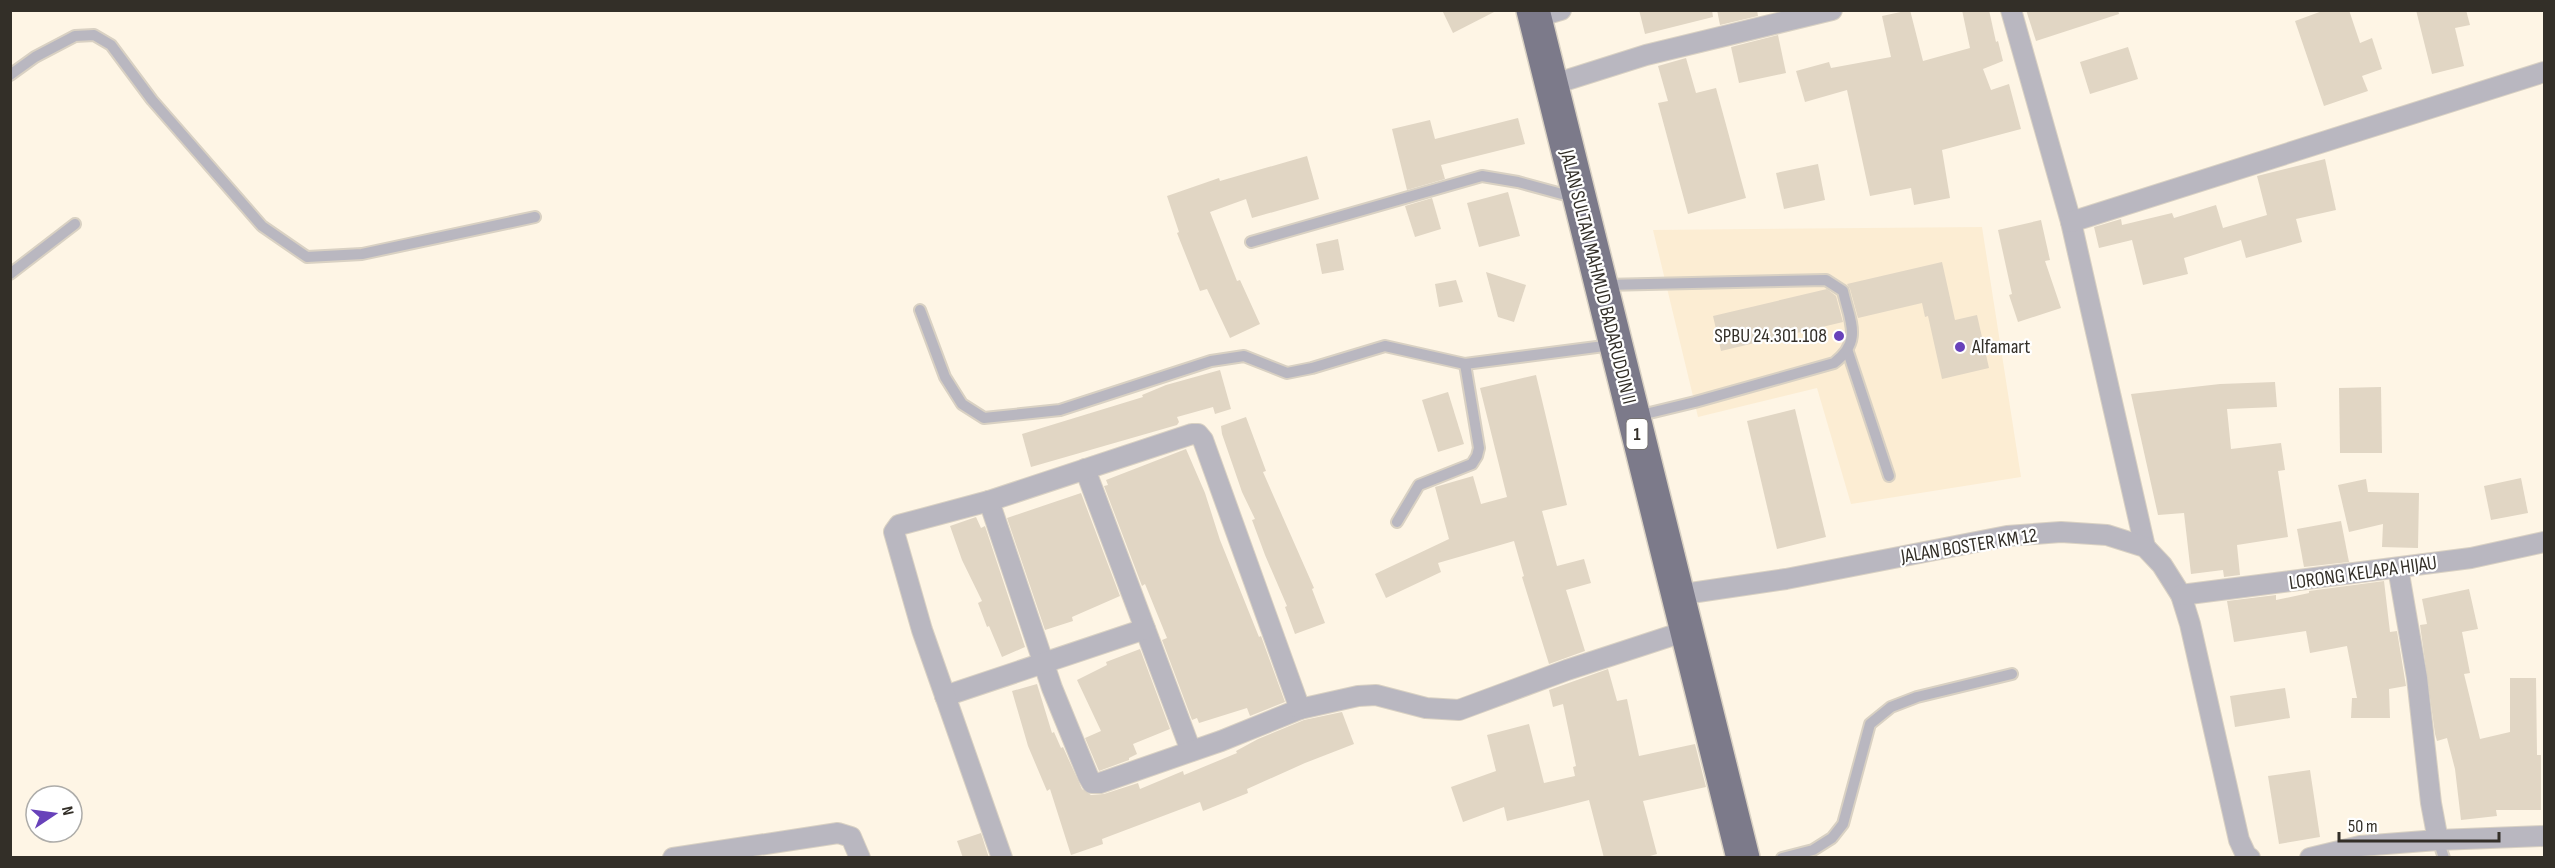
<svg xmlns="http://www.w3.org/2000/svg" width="2555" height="868" font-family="'Sofia Sans Condensed',sans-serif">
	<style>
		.built { fill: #fcedd3 }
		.building { fill: #e1d6c4 }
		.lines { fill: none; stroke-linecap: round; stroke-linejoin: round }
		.service-casing { stroke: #d9d1c3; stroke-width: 14 }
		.minor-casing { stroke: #d9d1c3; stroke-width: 22 }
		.trunk-casing { stroke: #d9d1c3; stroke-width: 36 }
		.service { stroke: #b9b7c0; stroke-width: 10 }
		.minor { stroke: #b9b7c0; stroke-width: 20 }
		.trunk { stroke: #7c7a8a; stroke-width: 33 }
		.poi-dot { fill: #6842ba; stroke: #fff; stroke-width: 2 }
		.labels { text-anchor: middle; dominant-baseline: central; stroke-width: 4.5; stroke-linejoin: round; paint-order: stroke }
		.shield { fill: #fff; stroke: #706d68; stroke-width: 1.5 }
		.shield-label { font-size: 18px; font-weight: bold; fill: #332f28 }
		.street-label { font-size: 20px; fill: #332f28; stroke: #fff }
		.poi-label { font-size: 20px; fill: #332f28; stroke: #fff; text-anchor: end }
	</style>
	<rect width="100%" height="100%" fill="#fef5e5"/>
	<path class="built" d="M 1982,227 L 2021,477 L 1851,504 L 1817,388 L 1698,417 L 1653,230 Z"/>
	<g class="building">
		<path d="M 1442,10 L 1498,10 L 1453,33 Z"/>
		<path d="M 1639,10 L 1712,10 L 1713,17 L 1645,34 Z"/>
		<path d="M 1717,10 L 1757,10 L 1758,16 L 1720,25 Z"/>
		<path d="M 1910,10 L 1923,61 L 1970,48 L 1962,10 L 1989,10 L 1996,42 L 1998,41 L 2003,61 L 1983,69 L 1991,90 L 2009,84 L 2021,129 L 1942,150 L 1950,198 L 1914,205 L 1911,188 L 1870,196 L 1847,90 L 1805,102 L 1796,71 L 1829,62 L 1831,68 L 1891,57 L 1882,16 Z"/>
		<path d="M 2026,10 L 2118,10 L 2119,14 L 2036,41 Z"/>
		<path d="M 2325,10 L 2349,10 L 2360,43 L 2372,38 L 2382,69 L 2362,76 L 2368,91 L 2324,106 L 2295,21 Z"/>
		<path d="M 2416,10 L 2466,10 L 2470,25 L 2455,28 L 2464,66 L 2432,74 Z"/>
		<path d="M 1778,35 L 1786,73 L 1739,83 L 1731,47 Z"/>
		<path d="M 2128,47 L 2138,79 L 2090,94 L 2080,62 Z"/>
		<path d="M 1686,58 L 1696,93 L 1716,88 L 1746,198 L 1688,214 L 1658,103 L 1668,101 L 1658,66 Z"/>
		<path d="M 1518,118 L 1525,144 L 1441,165 L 1445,179 L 1407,190 L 1392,129 L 1430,120 L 1435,139 Z"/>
		<path d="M 1307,156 L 1319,199 L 1252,218 L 1246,199 L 1210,212 L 1237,281 L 1240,280 L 1260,324 L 1230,338 L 1207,289 L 1200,291 L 1177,233 L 1179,232 L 1167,196 L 1219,178 L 1220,181 Z"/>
		<path d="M 2325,159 L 2336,210 L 2296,219 L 2302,242 L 2246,258 L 2241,240 L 2184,258 L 2188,274 L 2143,285 L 2132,240 L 2099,248 L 2094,227 L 2121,219 L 2122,225 L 2172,213 L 2174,218 L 2216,205 L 2223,228 L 2267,215 L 2257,176 Z"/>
		<path d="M 1818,164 L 1825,200 L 1784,209 L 1776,173 Z"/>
		<path d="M 1508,192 L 1520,236 L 1479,247 L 1467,203 Z"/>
		<path d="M 1432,198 L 1441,229 L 1415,237 L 1405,206 Z"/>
		<path d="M 2041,220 L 2050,260 L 2045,261 L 2061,308 L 2018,322 L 2009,295 L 2012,294 L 1998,230 Z"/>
		<path d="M 1338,239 L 1344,270 L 1322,274 L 1316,244 Z"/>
		<path d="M 1942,262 L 1955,320 L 1977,315 L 1989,368 L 1942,379 L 1928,316 L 1925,317 L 1922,303 L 1858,318 L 1850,289 L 1847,284 Z"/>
		<path d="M 1486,272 L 1526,285 L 1514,322 L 1498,317 Z"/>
		<path d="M 1456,280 L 1463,302 L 1439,307 L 1435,284 Z"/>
		<path d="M 1827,289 L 1836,296 L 1843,322 L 1721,351 L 1713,316 Z"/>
		<path d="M 1220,370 L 1231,409 L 1215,414 L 1213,407 L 1177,417 L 1179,422 L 1177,425 L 1031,467 L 1022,434 L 1143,397 L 1142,395 L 1166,385 Z"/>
		<path d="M 1536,375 L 1567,505 L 1542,511 L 1557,566 L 1584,559 L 1591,583 L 1566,590 L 1585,651 L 1549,664 L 1522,577 L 1524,576 L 1514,541 L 1438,563 L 1441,572 L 1386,598 L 1375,574 L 1449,539 L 1435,487 L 1473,476 L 1481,504 L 1507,497 L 1480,388 Z"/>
		<path d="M 2275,382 L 2277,407 L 2227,409 L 2231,449 L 2281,443 L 2285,470 L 2278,471 L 2288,537 L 2237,545 L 2240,575 L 2224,577 L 2223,570 L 2191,574 L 2184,513 L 2158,515 L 2131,394 L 2220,384 Z"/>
		<path d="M 2381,387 L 2382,453 L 2340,453 L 2339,388 Z"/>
		<path d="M 1448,392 L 1464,444 L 1438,452 L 1422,400 Z"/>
		<path d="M 1795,409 L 1826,537 L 1777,549 L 1747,421 Z"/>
		<path d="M 1246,417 L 1266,471 L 1263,472 L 1314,588 L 1312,589 L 1325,623 L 1295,634 L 1285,607 L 1287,606 L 1265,555 L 1252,520 L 1255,519 L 1242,492 L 1222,434 L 1221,426 Z"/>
		<path d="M 1186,449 L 1205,493 L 1220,540 L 1259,637 L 1261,636 L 1285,702 L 1250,716 L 1247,708 L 1199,723 L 1197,718 L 1192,720 L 1162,640 L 1167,638 L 1145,584 L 1142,586 L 1104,486 L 1108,485 L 1106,480 Z"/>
		<path d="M 2521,478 L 2528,513 L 2491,520 L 2484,486 Z"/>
		<path d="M 2366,479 L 2368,492 L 2419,493 L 2418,548 L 2382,547 L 2383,524 L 2349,532 L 2338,485 Z"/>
		<path d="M 1081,493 L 1120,596 L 1072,617 L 1073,621 L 1045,630 L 1007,518 Z"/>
		<path d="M 976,517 L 981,528 L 985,526 L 1025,647 L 1002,657 L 989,626 L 987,627 L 978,603 L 982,601 L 962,560 L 950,526 Z"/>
		<path d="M 2341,521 L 2349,562 L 2304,567 L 2297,529 Z"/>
		<path d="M 2384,581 L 2390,632 L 2397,631 L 2406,686 L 2389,689 L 2390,718 L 2351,718 L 2352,698 L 2357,698 L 2347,646 L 2310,653 L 2306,631 L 2234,642 L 2227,601 L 2276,595 L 2276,600 L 2309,593 L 2309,591 Z"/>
		<path d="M 2469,589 L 2478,629 L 2462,632 L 2470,673 L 2464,674 L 2480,739 L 2510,732 L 2510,678 L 2536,678 L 2537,755 L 2541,755 L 2541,810 L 2496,810 L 2497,816 L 2461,820 L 2455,769 L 2447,738 L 2437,741 L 2435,734 L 2420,625 L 2427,624 L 2422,599 Z"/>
		<path d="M 1140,649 L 1170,729 L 1133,744 L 1137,754 L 1129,758 L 1129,760 L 1099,771 L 1085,738 L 1101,731 L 1077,680 L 1107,665 L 1106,662 Z"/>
		<path d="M 1608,669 L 1617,701 L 1627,699 L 1639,756 L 1695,744 L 1706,787 L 1643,801 L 1657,854 L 1643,858 L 1604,858 L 1589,800 L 1507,821 L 1504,807 L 1463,822 L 1451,787 L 1496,771 L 1487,735 L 1529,724 L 1544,783 L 1575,776 L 1573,767 L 1576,766 L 1563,704 L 1553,707 L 1549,690 Z"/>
		<path d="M 1037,684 L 1052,733 L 1054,732 L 1061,748 L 1063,747 L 1082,789 L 1091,795 L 1104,794 L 1138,783 L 1140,789 L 1183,771 L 1184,775 L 1237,753 L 1236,751 L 1258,739 L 1304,720 L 1342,712 L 1354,744 L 1305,763 L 1247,789 L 1248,793 L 1203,811 L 1200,802 L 1102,839 L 1103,844 L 1071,855 L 1050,789 L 1047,791 L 1028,746 L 1012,691 Z"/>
		<path d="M 2285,688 L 2290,718 L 2235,727 L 2230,696 Z"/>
		<path d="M 2310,770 L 2320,837 L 2279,844 L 2268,776 Z"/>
		<path d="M 981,833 L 989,858 L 963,858 L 957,841 Z"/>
	</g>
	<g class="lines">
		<g class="service-casing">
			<g id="service">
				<path d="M 10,75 L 35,57 L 75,36 L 94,35 L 111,45 L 152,100 L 262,226 L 307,257 L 362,254 L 535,217"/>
				<path d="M 1251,242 L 1482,176 L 1518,182 L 1573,197"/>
				<path d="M 10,274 L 75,224"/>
				<path d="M 1604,285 L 1826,280 L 1843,291 C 1850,322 1863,341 1834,363 L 1695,402 L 1637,416"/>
				<path d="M 920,310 L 945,377 L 962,404 L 984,418 L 1060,410 L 1211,361 L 1244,356 L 1287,373 L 1312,368 L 1385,346 L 1465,364 L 1612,345"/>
				<path d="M 1848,352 L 1889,476"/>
				<path d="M 1397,522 L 1419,485 L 1472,464 L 1477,456 L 1479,448 L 1465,364"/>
				<path d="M 2438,840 L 2444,858"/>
				<path d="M 1782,858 L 1813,850 L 1832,838 L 1843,824 L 1870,724 L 1891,707 L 1917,697 L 2012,674"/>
			</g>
		</g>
		<g class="minor-casing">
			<g id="minor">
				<path d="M 2011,10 L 2071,222 L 2145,547"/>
				<path d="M 1534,18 L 1561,10"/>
				<path d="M 1551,85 L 1646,55 L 1832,10"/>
				<path d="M 2071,222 L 2544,72"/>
				<path d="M 1085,469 L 1191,751"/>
				<path d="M 989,501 L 1052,688 L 1088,776 L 1092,783 L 1100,783 L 1221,741 L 1300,709 L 1358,696 L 1376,695 L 1426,708 L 1459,710 L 1567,670 L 1686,631"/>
				<path d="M 2398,568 L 2417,678 L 2431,803 L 2438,840"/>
				<path d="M 1677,595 L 1786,579 L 2007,536 L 2061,532 L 2107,535 L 2145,547 L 2162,565 L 2181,595 L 2190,624 L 2239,840 L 2246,855 L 2250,858"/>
				<path d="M 2181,595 L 2471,558 L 2544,542"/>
				<path d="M 945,696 L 1145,629"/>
				<path d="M 673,858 L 838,833 L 851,837 L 860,858"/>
				<path d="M 1002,858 L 922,630 L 894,532 L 899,525 L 989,501 L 1192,434 L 1198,434 L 1203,440 L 1300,709"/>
				<path d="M 2310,858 L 2360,846 L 2438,840 L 2544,836"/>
			</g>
		</g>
		<g class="trunk-casing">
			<path id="trunk" d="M 1533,10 L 1743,858"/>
		</g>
		<use href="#service" class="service"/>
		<use href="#minor" class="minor"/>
		<use href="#trunk" class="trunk"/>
	</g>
	<g class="poi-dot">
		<circle cx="1839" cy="336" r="6"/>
		<circle cx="1960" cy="347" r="6"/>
	</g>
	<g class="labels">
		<rect class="shield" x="1626.5" y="419" width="21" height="30" rx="4.5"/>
		<g class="shield-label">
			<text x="1637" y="434">1</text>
		</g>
		<g class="street-label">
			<text transform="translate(1598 277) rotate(76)">JALAN SULTAN MAHMUD BADARUDDIN II</text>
			<text transform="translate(1969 546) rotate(-9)">JALAN BOSTER KM 12</text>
			<text transform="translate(2363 573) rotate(-8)">LORONG KELAPA HIJAU</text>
		</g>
		<g class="poi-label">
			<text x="1827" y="336">SPBU 24.301.108</text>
			<text x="1972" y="347" text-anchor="start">Alfamart</text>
		</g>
	</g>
	<rect width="2555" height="868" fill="none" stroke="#332f28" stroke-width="24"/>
	<g transform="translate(54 814) rotate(77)"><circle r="28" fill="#ffffff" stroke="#adaca9" stroke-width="1.5"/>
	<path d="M0-4.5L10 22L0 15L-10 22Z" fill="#6842ba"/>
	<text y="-9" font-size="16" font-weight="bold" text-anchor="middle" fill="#332f28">N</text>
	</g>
	<path d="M2339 832v9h160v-9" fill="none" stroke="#332f28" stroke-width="3"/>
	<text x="2348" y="832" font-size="18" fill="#332f28" stroke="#ffffff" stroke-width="4.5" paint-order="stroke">50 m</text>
</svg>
